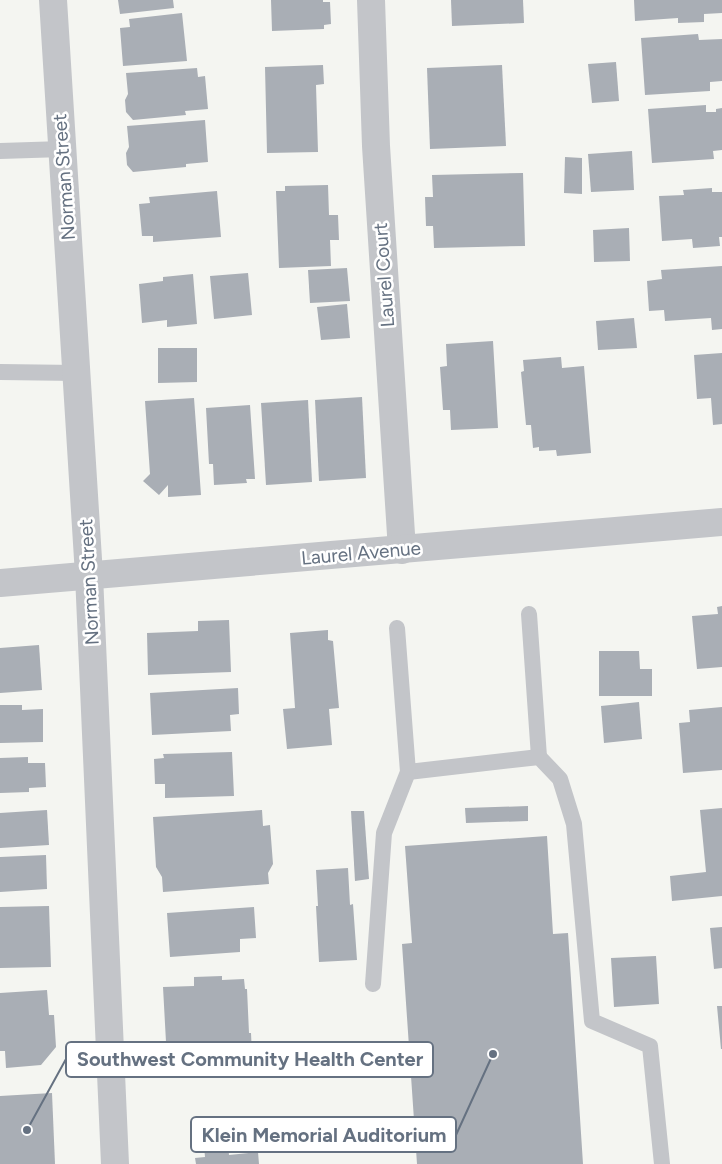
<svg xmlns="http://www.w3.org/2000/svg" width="722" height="1164" font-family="Figtree,sans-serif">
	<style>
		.building { fill: #a9aeb5 }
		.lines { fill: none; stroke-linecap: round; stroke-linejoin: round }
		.service { stroke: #c3c5c9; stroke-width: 16 }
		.minor { stroke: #c3c5c9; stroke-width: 28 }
		.labels { text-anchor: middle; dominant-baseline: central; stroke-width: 5; stroke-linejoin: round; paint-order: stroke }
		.street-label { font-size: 19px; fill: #657181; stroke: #fff }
		.leader { fill: none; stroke: #657181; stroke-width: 2 }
		.callout-dot { fill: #657181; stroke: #fff; stroke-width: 2 }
		.callout { fill: #fff; stroke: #657181; stroke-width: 2 }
		.callout-label { font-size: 20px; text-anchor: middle; font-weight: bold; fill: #657181 }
	</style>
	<rect width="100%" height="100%" fill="#f4f5f1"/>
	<g class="building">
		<path d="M 118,0 L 173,0 L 174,8 L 120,14 Z"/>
		<path d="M 271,0 L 323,0 L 323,2 L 330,2 L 331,24 L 324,25 L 324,29 L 272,31 Z"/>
		<path d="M 451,0 L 523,0 L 524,23 L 452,26 Z"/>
		<path d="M 634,0 L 722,0 L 722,13 L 704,14 L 704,22 L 678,23 L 678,18 L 635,21 Z"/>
		<path d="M 182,13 L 187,61 L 123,66 L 120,28 L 130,27 L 129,19 Z"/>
		<path d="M 698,34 L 699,40 L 722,39 L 722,81 L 710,82 L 710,91 L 645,95 L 641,38 Z"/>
		<path d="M 616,62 L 619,101 L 592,103 L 588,64 Z"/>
		<path d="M 323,65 L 324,84 L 316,85 L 318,152 L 267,153 L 265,67 Z"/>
		<path d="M 502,65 L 506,146 L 430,149 L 427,68 Z"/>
		<path d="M 197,68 L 198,77 L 205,76 L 208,109 L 185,111 L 186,115 L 133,120 L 126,112 L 125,100 L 128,94 L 126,73 Z"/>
		<path d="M 706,105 L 706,112 L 716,112 L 716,109 L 722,108 L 722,150 L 713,151 L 714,159 L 652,163 L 648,109 Z"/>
		<path d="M 205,120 L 208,162 L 186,164 L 186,167 L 133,172 L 127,165 L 126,153 L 129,147 L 127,126 Z"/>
		<path d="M 632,151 L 634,190 L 591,192 L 588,154 Z"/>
		<path d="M 565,157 L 582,158 L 582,194 L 564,193 Z"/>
		<path d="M 523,173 L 525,246 L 434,248 L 433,226 L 426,226 L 425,197 L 433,197 L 432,175 Z"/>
		<path d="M 328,185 L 329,215 L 338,215 L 339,240 L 330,240 L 331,266 L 279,268 L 276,191 L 285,191 L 285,186 Z"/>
		<path d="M 712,188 L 712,192 L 722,192 L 722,237 L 719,237 L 720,246 L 693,248 L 692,239 L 662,241 L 659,196 L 684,195 L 683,190 Z"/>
		<path d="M 217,191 L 221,237 L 153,242 L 153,236 L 142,236 L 139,204 L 150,203 L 149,197 Z"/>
		<path d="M 629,228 L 630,261 L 594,262 L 593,230 Z"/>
		<path d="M 722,266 L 722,329 L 712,330 L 711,318 L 665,321 L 664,310 L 649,311 L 647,281 L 662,279 L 661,270 Z"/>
		<path d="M 347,268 L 350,301 L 310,303 L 308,270 Z"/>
		<path d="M 248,273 L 252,315 L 214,319 L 210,276 Z"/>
		<path d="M 193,274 L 197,324 L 167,327 L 167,320 L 142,323 L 139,284 L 163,281 L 163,277 Z"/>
		<path d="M 347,304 L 350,338 L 321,340 L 317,307 Z"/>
		<path d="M 634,318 L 637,348 L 598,350 L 596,321 Z"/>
		<path d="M 493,341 L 498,428 L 451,430 L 450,410 L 443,410 L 440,367 L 447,366 L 446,344 Z"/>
		<path d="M 158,348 L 197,348 L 197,382 L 158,383 Z"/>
		<path d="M 722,353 L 722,424 L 713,425 L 711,398 L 697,399 L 694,355 Z"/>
		<path d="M 561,357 L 562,368 L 584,366 L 591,453 L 557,456 L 556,450 L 539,451 L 539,447 L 533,448 L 531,425 L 526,425 L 521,372 L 524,371 L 523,360 Z"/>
		<path d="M 362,397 L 366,478 L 319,481 L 315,400 Z"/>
		<path d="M 194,398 L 201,495 L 168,497 L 168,485 L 159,495 L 143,481 L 150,474 L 145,401 Z"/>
		<path d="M 308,400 L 312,482 L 266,485 L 261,403 Z"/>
		<path d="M 250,405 L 255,479 L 246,479 L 247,483 L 214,485 L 213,464 L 209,464 L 206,408 Z"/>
		<path d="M 722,606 L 722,667 L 697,669 L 692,616 L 718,614 L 717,607 Z"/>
		<path d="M 229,620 L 231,672 L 148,675 L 147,633 L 198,631 L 198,621 Z"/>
		<path d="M 328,630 L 328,640 L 333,641 L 339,708 L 329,709 L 332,745 L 287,749 L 283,709 L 295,708 L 290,633 Z"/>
		<path d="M 39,645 L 42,690 L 0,693 L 0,648 Z"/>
		<path d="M 599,651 L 639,651 L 640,669 L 652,669 L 652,696 L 599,696 Z"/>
		<path d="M 238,688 L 239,714 L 230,715 L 231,731 L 152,735 L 150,693 Z"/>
		<path d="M 639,702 L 642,739 L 604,743 L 601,706 Z"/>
		<path d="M 0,705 L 22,705 L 22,710 L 43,709 L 43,742 L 0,743 Z"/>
		<path d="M 722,707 L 722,770 L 683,773 L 679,723 L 690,722 L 689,710 Z"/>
		<path d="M 232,752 L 234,796 L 165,798 L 165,784 L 155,784 L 154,759 L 164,758 L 163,754 Z"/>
		<path d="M 28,757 L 28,763 L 45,763 L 46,787 L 29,788 L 29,792 L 0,793 L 0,758 Z"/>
		<path d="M 528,806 L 528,821 L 466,823 L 465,808 Z"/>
		<path d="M 722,808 L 722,896 L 672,901 L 670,876 L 706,872 L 700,810 Z"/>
		<path d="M 47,810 L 49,845 L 0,848 L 0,813 Z"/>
		<path d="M 262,810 L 263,826 L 270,825 L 273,864 L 268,873 L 269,884 L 163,892 L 162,877 L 156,867 L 153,817 Z"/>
		<path d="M 351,811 L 364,811 L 369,879 L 355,881 Z"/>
		<path d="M 547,836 L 553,934 L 568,933 L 583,1164 L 417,1164 L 402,944 L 412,943 L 405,846 Z"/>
		<path d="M 46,855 L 47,889 L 0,892 L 0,857 Z"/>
		<path d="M 348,868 L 350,905 L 353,904 L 357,960 L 319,962 L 316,906 L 318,906 L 316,870 Z"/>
		<path d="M 49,906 L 51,967 L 0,968 L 0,907 Z"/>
		<path d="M 254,907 L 256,938 L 240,939 L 240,952 L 170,957 L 167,913 Z"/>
		<path d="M 722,927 L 722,968 L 714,969 L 710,928 Z"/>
		<path d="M 656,956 L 659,1004 L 614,1007 L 611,958 Z"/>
		<path d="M 222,976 L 222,980 L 244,979 L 245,989 L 247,989 L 249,1033 L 251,1033 L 252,1055 L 177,1057 L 172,1043 L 166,1042 L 163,987 L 194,986 L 194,977 Z"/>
		<path d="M 47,990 L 49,1015 L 54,1015 L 56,1047 L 41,1065 L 6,1068 L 5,1051 L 0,1051 L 0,993 Z"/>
		<path d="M 717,1006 L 722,1006 L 722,1049 L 721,1049 Z"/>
		<path d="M 52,1093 L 55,1164 L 0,1164 L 0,1096 Z"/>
		<path d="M 228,1144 L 229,1155 L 258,1152 L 259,1164 L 196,1164 L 195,1158 L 205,1157 L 204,1146 Z"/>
	</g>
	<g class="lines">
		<g class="service">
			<path d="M 0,151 L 63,149"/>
			<path d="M 0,372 L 77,373"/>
			<path d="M 529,614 L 539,757"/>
			<path d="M 408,772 L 539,757 L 560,779 L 574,824 L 592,1021 L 650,1046 L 662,1164"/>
			<path d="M 373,984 L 384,833 L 408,772 L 397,628"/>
		</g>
		<g class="minor">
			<path d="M 53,0 L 89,575 L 115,1164"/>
			<path d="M 371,0 L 376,146 L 402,550"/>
			<path d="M 0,583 L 722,522"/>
		</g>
	</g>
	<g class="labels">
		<g class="street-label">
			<text transform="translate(64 177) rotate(-94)">Norman Street</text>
			<text transform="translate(384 275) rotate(-94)">Laurel Court</text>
			<text transform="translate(361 553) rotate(-5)">Laurel Avenue</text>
			<text transform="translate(89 582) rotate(-93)">Norman Street</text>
		</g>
	</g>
	<path class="leader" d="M27 1130L66 1059M493 1054L456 1135"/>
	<g class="callout-dot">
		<circle cx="27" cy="1130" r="5"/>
		<circle cx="493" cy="1054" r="5"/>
	</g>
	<g class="callout">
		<rect x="66" y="1042" width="367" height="35" rx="5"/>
		<rect x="191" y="1117" width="265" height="35" rx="5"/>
	</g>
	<g class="callout-label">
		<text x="250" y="1066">Southwest Community Health Center</text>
		<text x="324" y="1142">Klein Memorial Auditorium</text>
	</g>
</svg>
